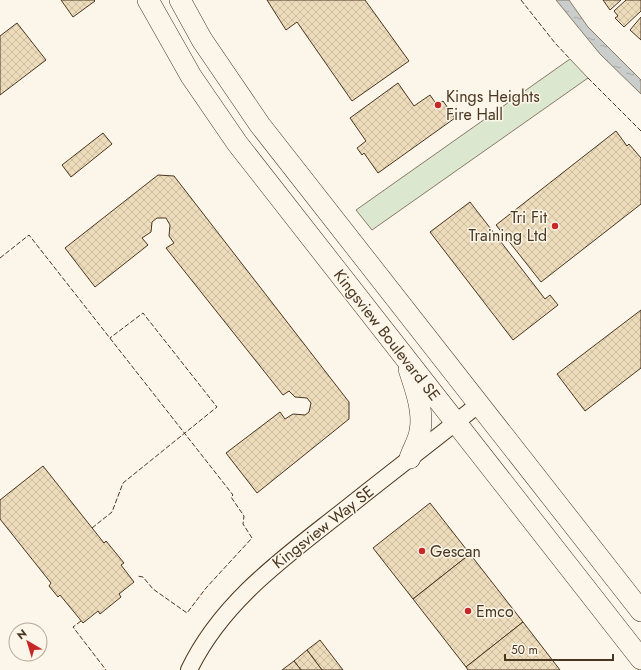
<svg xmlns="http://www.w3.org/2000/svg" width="641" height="670" font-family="Jost,sans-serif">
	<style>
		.green { fill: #dce7d0; stroke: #887966 }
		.water { fill: url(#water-ripples); stroke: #887966 }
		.building { fill: url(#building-cross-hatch); stroke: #4a3520 }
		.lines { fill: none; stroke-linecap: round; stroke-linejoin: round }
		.minor-casing { stroke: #4a3520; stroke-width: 18 }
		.major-casing { stroke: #4a3520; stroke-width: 22 }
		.minor { stroke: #fbf6e9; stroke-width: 16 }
		.major { stroke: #fbf6e9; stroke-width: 21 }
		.fence { stroke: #4a3520; stroke-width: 1; stroke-dasharray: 5 2; stroke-linecap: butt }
		.poi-dot { fill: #c62828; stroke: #fbf6e9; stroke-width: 1.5 }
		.labels { text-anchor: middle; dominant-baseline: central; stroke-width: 3; stroke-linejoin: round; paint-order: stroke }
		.poi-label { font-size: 16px; fill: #4a3520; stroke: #fbf6e9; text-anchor: start }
		.street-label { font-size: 16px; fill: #4a3520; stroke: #fbf6e9 }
	</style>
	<defs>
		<pattern id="water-ripples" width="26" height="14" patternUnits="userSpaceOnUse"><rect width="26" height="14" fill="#c9cecd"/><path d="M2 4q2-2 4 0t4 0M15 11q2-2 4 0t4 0" fill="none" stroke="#a5a8a6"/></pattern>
		<pattern id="building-cross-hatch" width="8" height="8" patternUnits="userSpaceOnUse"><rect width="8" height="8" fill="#ecdcbc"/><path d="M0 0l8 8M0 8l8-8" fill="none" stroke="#ccbda1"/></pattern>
	</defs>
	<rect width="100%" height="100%" fill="#fbf6e9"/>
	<path class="green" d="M 570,59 L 588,78 L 372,230 L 356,210 Z"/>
	<path class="water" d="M 556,0 L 569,0 L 588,27 L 641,80 L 641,94 L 600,54 Z"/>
	<g class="building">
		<path d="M 61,0 L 94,0 L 95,1 L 73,17 Z"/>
		<path d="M 267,0 L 365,0 L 409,61 L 352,101 L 297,22 L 286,30 Z"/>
		<path d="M 603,0 L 621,0 L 610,10 Z"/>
		<path d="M 626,0 L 641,0 L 641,11 L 624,27 L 615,18 L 618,16 L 614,11 Z"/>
		<path d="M 641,17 L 641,40 L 630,30 Z"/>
		<path d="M 17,23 L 46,60 L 0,95 L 0,36 Z"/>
		<path d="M 398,83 L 414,106 L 430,95 L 437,105 L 443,101 L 455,118 L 378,173 L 364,153 L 362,155 L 357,148 L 366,141 L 350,118 Z"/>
		<path d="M 616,131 L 627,146 L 629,144 L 641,158 L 641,204 L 541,282 L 496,225 Z"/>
		<path d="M 103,133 L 112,144 L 71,177 L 62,165 Z"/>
		<path d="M 158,175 L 174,176 L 349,402 L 349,419 L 257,493 L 226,453 L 280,412 L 285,419 L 293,414 L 305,415 L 309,412 L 311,403 L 307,398 L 295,397 L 289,391 L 283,395 L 166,248 L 174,243 L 169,236 L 170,225 L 166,218 L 157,218 L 152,222 L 151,232 L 142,238 L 148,245 L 95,287 L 65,248 Z"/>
		<path d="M 470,202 L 545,299 L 550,295 L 558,305 L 513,340 L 430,232 Z"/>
		<path d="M 641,310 L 641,368 L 585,411 L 557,374 Z"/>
		<path d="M 43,466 L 104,543 L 106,541 L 124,563 L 121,565 L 134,582 L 119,594 L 121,597 L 100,614 L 98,611 L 83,623 L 60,595 L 58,597 L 49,586 L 51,583 L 0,519 L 0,500 Z"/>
		<path d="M 430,503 L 470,554 L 413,599 L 373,548 Z"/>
		<path d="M 470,554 L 523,622 L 466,667 L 413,599 Z"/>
		<path d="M 523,622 L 560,670 L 468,670 L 466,667 Z"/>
		<path d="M 320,640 L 343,670 L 322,670 L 307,650 Z"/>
		<path d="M 307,650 L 322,670 L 301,670 L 294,661 Z"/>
		<path d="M 294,661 L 301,670 L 282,670 Z"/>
	</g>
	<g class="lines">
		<g class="minor-casing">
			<path id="minor" d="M 189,670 C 222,601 285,557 343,511 C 388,475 434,440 479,404"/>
		</g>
		<g class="major-casing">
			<g id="major">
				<path d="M 148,0 L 191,76 L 237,143 L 641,659"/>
				<path d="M 180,0 L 202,40 L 260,125 L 641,611"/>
				<path d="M 409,369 C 415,388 424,411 420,431 C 419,440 413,449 410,458"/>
			</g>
		</g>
		<use href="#minor" class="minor"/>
		<use href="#major" class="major"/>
		<g class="fence">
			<path d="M 521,0 L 555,43 L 570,59"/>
			<path d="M 588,78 L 641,131"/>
			<path d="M 0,258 L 29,235 L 233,495 L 231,497 L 244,516 L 243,524 L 252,538 L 206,588 L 187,613 L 153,589 L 143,577 L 137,576"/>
			<path d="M 92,528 L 112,512 L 123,483 L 217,407 L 143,313 L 110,338"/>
			<path d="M 81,621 L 73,627 L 106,670"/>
		</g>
	</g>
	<g class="poi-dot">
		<circle cx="438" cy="105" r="4"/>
		<circle cx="555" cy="226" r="4"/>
		<circle cx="422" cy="551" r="4"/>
		<circle cx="468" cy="611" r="4"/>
	</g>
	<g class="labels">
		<g class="poi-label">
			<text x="446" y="96">Kings Heights<tspan x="446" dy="18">Fire Hall</tspan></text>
			<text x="547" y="217" text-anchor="end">Tri Fit<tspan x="547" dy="18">Training Ltd</tspan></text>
			<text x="430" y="551">Gescan</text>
			<text x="476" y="611">Emco</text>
		</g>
		<g class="street-label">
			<text transform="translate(387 335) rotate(52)">Kingsview Boulevard SE</text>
			<text transform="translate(323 527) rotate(-38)">Kingsview Way SE</text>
		</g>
	</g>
	<g transform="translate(28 642) rotate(322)"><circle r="19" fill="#fbf6e9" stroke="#b4a999"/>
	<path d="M0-3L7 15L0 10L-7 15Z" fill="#c62828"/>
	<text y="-6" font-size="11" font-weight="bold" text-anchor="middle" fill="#4a3520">N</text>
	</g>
	<path d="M505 654v6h108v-6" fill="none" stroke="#4a3520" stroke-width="2"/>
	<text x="511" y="654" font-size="12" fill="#4a3520" stroke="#fbf6e9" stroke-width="3" paint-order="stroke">50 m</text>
</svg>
